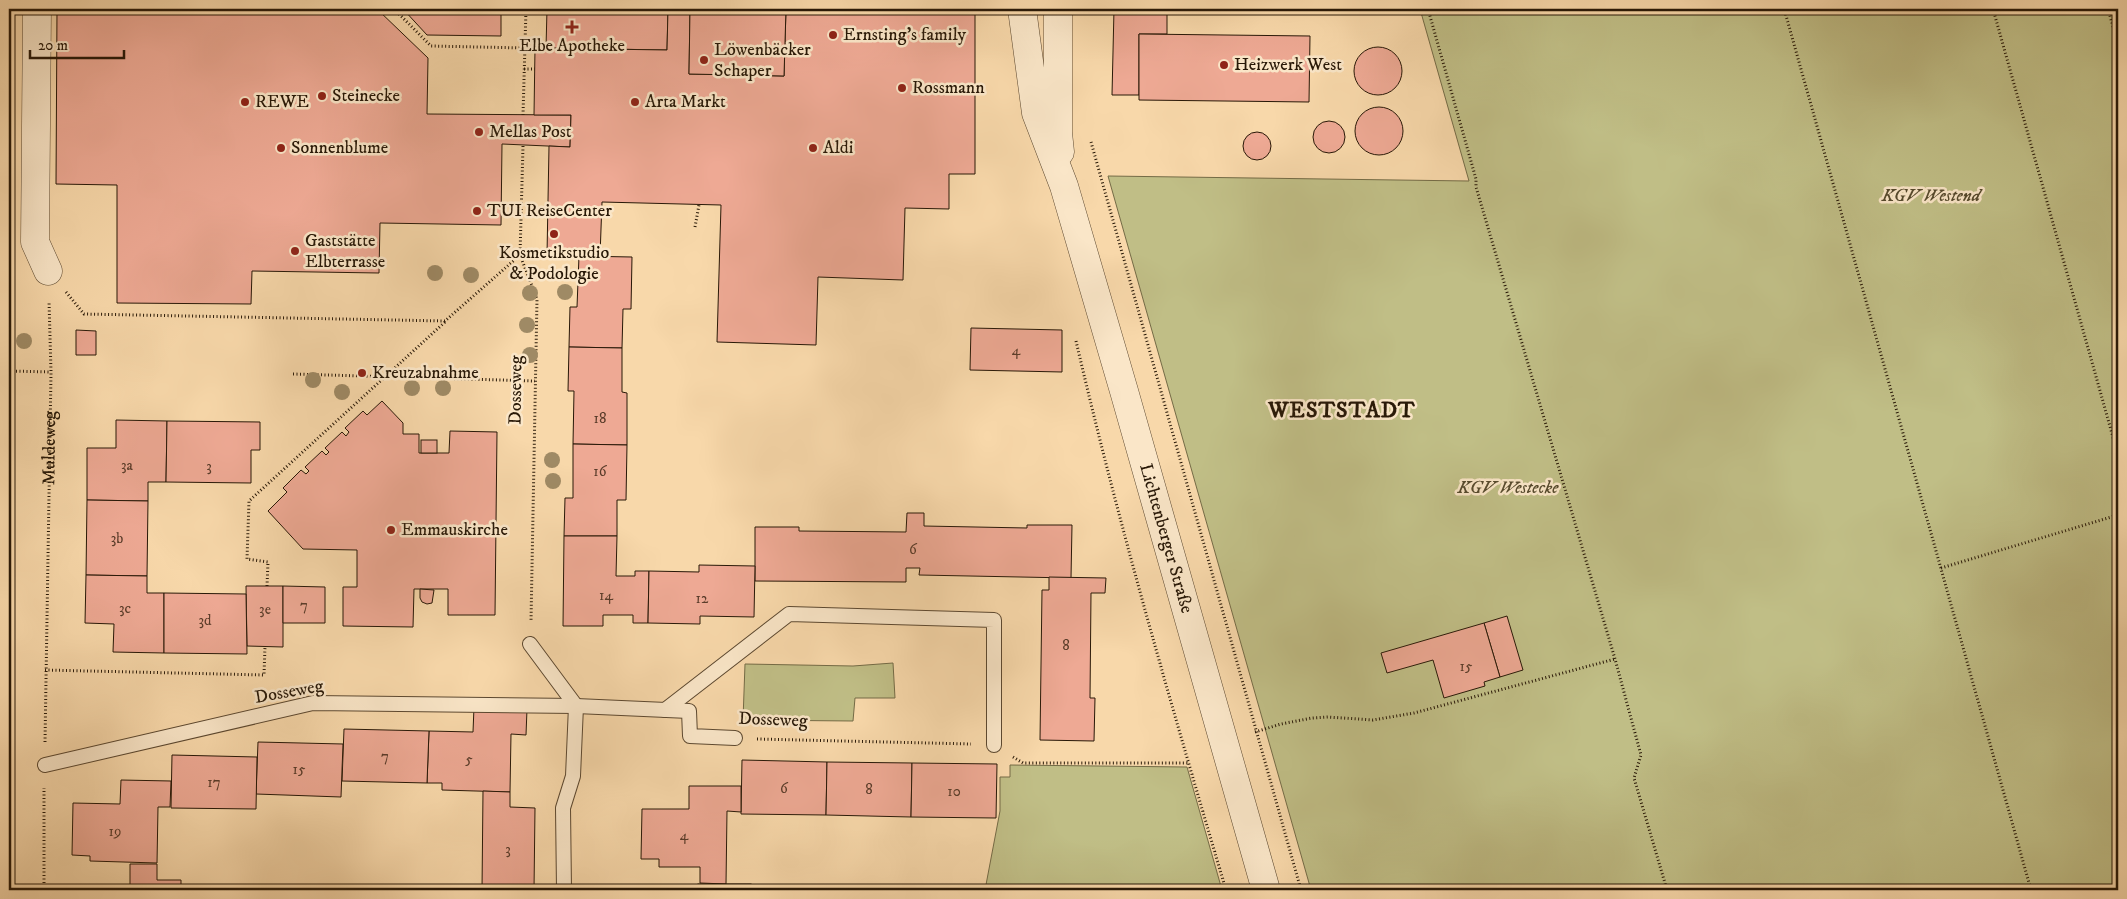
<svg xmlns="http://www.w3.org/2000/svg" width="2127" height="899" font-family="'IM FELL DW Pica',serif">
	<style>
		.green { fill: #c0be86; stroke: #746b46 }
		.building { fill: #eea994; stroke: #281807 }
		.lines { fill: none; stroke-linecap: round; stroke-linejoin: round }
		.service-casing { stroke: #5c4830; stroke-width: 16 }
		.minor-casing { stroke: #5c4830; stroke-width: 29 }
		.tertiary-casing { stroke: #5c4830; stroke-width: 29 }
		.path { stroke: #281807; stroke-width: 3; stroke-dasharray: 1 2.5; stroke-linecap: butt }
		.service { stroke: #fae6c8; stroke-width: 14 }
		.minor { stroke: #fae6c8; stroke-width: 28 }
		.tertiary { stroke: #fae6c8; stroke-width: 28 }
		.tree { fill: #9f8a65 }
		.poi-dot { fill: #8f2418; stroke: #fae6c8; stroke-width: 2 }
		.labels { text-anchor: middle; dominant-baseline: central; stroke-width: 5; stroke-linejoin: round; paint-order: stroke }
		.number-label { font-size: 15px; fill: #5a3c2a }
		.poi-label { font-size: 18px; fill: #281807; stroke: #fae6c8; text-anchor: start }
		.park-label { font-size: 18px; font-style: italic; fill: #564a2d; stroke: #fae6c8 }
		.street-label { font-size: 18px; fill: #281807; stroke: #fae6c8 }
		.district-label { font-size: 22px; font-weight: bold; letter-spacing: 1px; fill: #281807; stroke: #fae6c8 }
	</style>
	<rect width="100%" height="100%" fill="#f8d8aa"/>
	<filter id="stains"><feTurbulence type="fractalNoise" baseFrequency=".004" numOctaves="4"/><feColorMatrix values="0 0 0 0 .2 0 0 0 0 .09 0 0 0 0 .02 0 0 0 .5 -.17"/></filter>
	<radialGradient id="worn" r=".72"><stop offset=".6" stop-color="#630" stop-opacity="0"/><stop offset="1" stop-color="#630" stop-opacity=".3"/></radialGradient>
	<g class="green">
		<path d="M 1420,9 L 2118,9 L 2118,890 L 1311,890 L 1108,176 L 1469,181 Z"/>
		<path d="M 893,663 L 895,698 L 855,698 L 853,721 L 743,720 L 745,664 L 853,666 Z"/>
		<path d="M 1010,765 L 1187,767 L 1222,890 L 985,890 L 1000,811 L 1000,777 L 1010,777 Z"/>
	</g>
	<g class="building">
		<path d="M 57,9 L 377,9 L 428,58 L 427,114 L 571,115 L 570,147 L 502,144 L 501,225 L 380,223 L 379,273 L 252,271 L 251,304 L 117,303 L 117,185 L 56,184 Z"/>
		<path d="M 403,9 L 501,9 L 501,36 L 427,35 Z"/>
		<path d="M 547,9 L 668,9 L 667,50 L 546,48 Z"/>
		<path d="M 668,9 L 690,9 L 689,74 L 784,76 L 786,9 L 975,9 L 975,174 L 949,174 L 949,209 L 905,208 L 903,280 L 818,277 L 816,345 L 717,342 L 721,205 L 602,202 L 600,256 L 547,255 L 549,146 L 570,147 L 571,115 L 534,115 L 535,48 L 667,50 Z"/>
		<path d="M 690,9 L 786,9 L 784,76 L 689,74 Z"/>
		<path d="M 1114,9 L 1167,9 L 1167,34 L 1139,34 L 1139,95 L 1112,95 Z"/>
		<path d="M 1139,34 L 1310,36 L 1309,102 L 1139,100 Z"/>
		<circle cx="1378" cy="71" r="24"/>
		<circle cx="1379" cy="131" r="24"/>
		<circle cx="1329" cy="137" r="16"/>
		<circle cx="1257" cy="146" r="14"/>
		<path d="M 579,256 L 632,257 L 631,309 L 623,309 L 622,348 L 569,347 L 570,307 L 577,307 Z"/>
		<path d="M 971,328 L 1062,330 L 1062,372 L 970,370 Z"/>
		<path d="M 76,330 L 96,331 L 96,355 L 76,355 Z"/>
		<path d="M 569,347 L 622,348 L 622,392 L 627,393 L 627,445 L 573,444 L 574,391 L 568,391 Z"/>
		<path d="M 382,401 L 403,423 L 403,434 L 419,434 L 419,453 L 449,453 L 450,431 L 497,432 L 495,615 L 448,615 L 448,589 L 414,589 L 413,627 L 343,626 L 343,587 L 357,587 L 357,550 L 303,549 L 268,511 L 287,492 L 283,488 L 301,470 L 306,474 L 309,471 L 305,467 L 322,451 L 326,455 L 329,452 L 325,448 L 342,432 L 346,436 L 349,432 L 345,428 L 363,411 L 367,415 Z"/>
		<path d="M 116,420 L 167,421 L 166,482 L 148,482 L 148,501 L 87,500 L 87,448 L 116,448 Z"/>
		<path d="M 167,421 L 260,422 L 260,450 L 251,450 L 251,483 L 166,482 Z"/>
		<rect x="421" y="440" width="16" height="13"/>
		<path d="M 573,444 L 627,445 L 626,500 L 617,500 L 617,536 L 564,536 L 565,498 L 573,498 Z"/>
		<path d="M 87,500 L 148,501 L 147,576 L 86,575 Z"/>
		<path d="M 907,513 L 924,513 L 924,526 L 1027,528 L 1027,525 L 1072,525 L 1071,578 L 919,575 L 920,568 L 906,568 L 906,582 L 755,581 L 755,527 L 799,527 L 799,531 L 906,532 Z"/>
		<path d="M 564,536 L 617,536 L 616,576 L 635,576 L 635,571 L 649,571 L 648,623 L 633,623 L 633,615 L 603,615 L 603,626 L 563,626 Z"/>
		<path d="M 699,565 L 755,566 L 754,617 L 700,616 L 700,624 L 648,623 L 649,571 L 699,572 Z"/>
		<path d="M 86,575 L 147,576 L 147,593 L 164,593 L 164,653 L 113,652 L 114,624 L 85,623 Z"/>
		<path d="M 1049,577 L 1106,578 L 1105,593 L 1091,593 L 1090,698 L 1095,698 L 1094,741 L 1040,740 L 1042,590 L 1049,590 Z"/>
		<path d="M 246,586 L 283,586 L 283,647 L 247,646 Z"/>
		<path d="M 283,586 L 325,587 L 325,623 L 283,623 Z"/>
		<path d="M 420,589 L 434,590 L 432,603 L 427,604 L 422,602 L 420,598 Z"/>
		<path d="M 164,593 L 246,594 L 247,654 L 164,653 Z"/>
		<path d="M 1507,616 L 1523,670 L 1500,677 L 1484,623 Z"/>
		<path d="M 1484,623 L 1500,677 L 1484,682 L 1485,686 L 1444,698 L 1433,660 L 1387,673 L 1381,653 Z"/>
		<path d="M 474,707 L 527,709 L 526,735 L 511,734 L 510,792 L 442,790 L 442,783 L 427,783 L 429,731 L 473,732 Z"/>
		<path d="M 344,729 L 429,731 L 427,783 L 342,781 Z"/>
		<path d="M 258,742 L 343,744 L 341,797 L 256,794 Z"/>
		<path d="M 172,755 L 257,757 L 256,809 L 171,808 Z"/>
		<path d="M 742,760 L 827,762 L 826,815 L 741,814 Z"/>
		<path d="M 827,762 L 912,763 L 911,817 L 826,815 Z"/>
		<path d="M 912,763 L 997,764 L 996,818 L 911,817 Z"/>
		<path d="M 121,780 L 171,781 L 170,807 L 158,807 L 157,863 L 90,861 L 90,856 L 72,855 L 73,803 L 120,804 Z"/>
		<path d="M 689,786 L 741,786 L 741,812 L 727,811 L 726,884 L 700,883 L 700,867 L 659,867 L 659,859 L 641,859 L 642,809 L 689,809 Z"/>
		<path d="M 483,791 L 510,792 L 510,807 L 535,808 L 534,890 L 482,890 Z"/>
		<path d="M 130,864 L 157,864 L 157,880 L 181,880 L 181,890 L 130,890 Z"/>
		<rect x="698" y="884" width="53" height="6"/>
	</g>
	<g class="lines">
		<g class="service-casing">
			<g id="service">
				<path d="M 530,644 L 576,706 L 573,776 L 563,808 L 564,890"/>
				<path d="M 665,710 L 789,614 L 994,620 L 994,745"/>
				<path d="M 45,765 L 313,703 L 576,706 L 689,711 L 690,736 L 735,738"/>
			</g>
		</g>
		<g class="minor-casing">
			<path id="minor" d="M 37,9 L 35,242 L 48,271"/>
		</g>
		<g class="tertiary-casing">
			<g id="tertiary">
				<path id="s2" d="M 1022,9 L 1036,113 L 1064,186 L 1124,391 L 1266,890"/>
				<path d="M 1058,9 L 1058,133 L 1060,152"/>
			</g>
		</g>
		<g class="path">
			<path d="M 394,9 L 431,46 L 525,48"/>
			<path d="M 1428,9 L 1476,179 L 1476,187 L 1615,659 L 1641,755 L 1634,778 L 1667,890"/>
			<path d="M 1796,9 L 1785,12 L 2031,890"/>
			<path d="M 1993,9 L 2118,455"/>
			<path d="M 2108,9 L 2118,44"/>
			<path d="M 524,69 L 535,69"/>
			<path d="M 523,115 L 526,9"/>
			<path d="M 1091,142 L 1301,890"/>
			<path d="M 523,146 L 520,255 L 537,299 L 531,621"/>
			<path d="M 695,227 L 699,205"/>
			<path d="M 66,292 L 84,314 L 445,321 L 520,255"/>
			<path d="M 1076,341 C 1119,526 1172,708 1226,890"/>
			<path d="M 9,371 L 51,372"/>
			<path d="M 293,374 L 535,381"/>
			<path d="M 1941,568 L 2118,515"/>
			<path d="M 267,586 L 268,562 L 247,559 L 249,501 L 445,322"/>
			<path d="M 45,670 L 264,675 L 265,647"/>
			<path d="M 1255,732 L 1281,724 L 1312,718 L 1328,717 L 1373,720 L 1414,713 L 1615,659"/>
			<path d="M 757,739 L 971,744"/>
			<path id="s1" d="M 45,742 L 51,372 L 49,301"/>
			<path d="M 1013,757 L 1023,763 L 1188,763"/>
			<path d="M 44,890 L 44,788"/>
		</g>
		<use href="#service" class="service"/>
		<use href="#minor" class="minor"/>
		<use href="#tertiary" class="tertiary"/>
	</g>
	<g class="tree">
		<circle cx="435" cy="273" r="8"/>
		<circle cx="471" cy="275" r="8"/>
		<circle cx="565" cy="292" r="8"/>
		<circle cx="530" cy="293" r="8"/>
		<circle cx="527" cy="325" r="8"/>
		<circle cx="24" cy="341" r="8"/>
		<circle cx="530" cy="355" r="8"/>
		<circle cx="313" cy="380" r="8"/>
		<circle cx="412" cy="388" r="8"/>
		<circle cx="443" cy="388" r="8"/>
		<circle cx="342" cy="392" r="8"/>
		<circle cx="552" cy="460" r="8"/>
		<circle cx="553" cy="481" r="8"/>
	</g>
	<g class="poi-dot">
		<path d="M569.5 19.5h5v5h5v5h-5v5h-5v-5h-5v-5h5z"/>
		<circle cx="833" cy="35" r="5"/>
		<circle cx="704" cy="60" r="5"/>
		<circle cx="1224" cy="65" r="5"/>
		<circle cx="902" cy="88" r="5"/>
		<circle cx="322" cy="96" r="5"/>
		<circle cx="245" cy="102" r="5"/>
		<circle cx="635" cy="102" r="5"/>
		<circle cx="479" cy="132" r="5"/>
		<circle cx="281" cy="148" r="5"/>
		<circle cx="813" cy="148" r="5"/>
		<circle cx="477" cy="211" r="5"/>
		<circle cx="554" cy="234" r="5"/>
		<circle cx="295" cy="251" r="5"/>
		<circle cx="362" cy="373" r="5"/>
		<circle cx="391" cy="530" r="5"/>
	</g>
	<g class="labels">
		<g class="number-label">
			<text x="1016" y="350">4</text>
			<text x="600" y="418">18</text>
			<text x="127" y="465">3a</text>
			<text x="209" y="466">3</text>
			<text x="600" y="471">16</text>
			<text x="117" y="538">3b</text>
			<text x="913" y="549">6</text>
			<text x="606" y="595">14</text>
			<text x="702" y="598">12</text>
			<text x="304" y="605">7</text>
			<text x="125" y="608">3c</text>
			<text x="265" y="609">3e</text>
			<text x="205" y="620">3d</text>
			<text x="1066" y="645">8</text>
			<text x="1466" y="666">15</text>
			<text x="385" y="756">7</text>
			<text x="469" y="759">5</text>
			<text x="299" y="769">15</text>
			<text x="214" y="782">17</text>
			<text x="784" y="788">6</text>
			<text x="869" y="789">8</text>
			<text x="954" y="791">10</text>
			<text x="115" y="831">19</text>
			<text x="684" y="835">4</text>
			<text x="508" y="849">3</text>
		</g>
		<g class="poi-label">
			<text x="843" y="35">Ernsting's family</text>
			<text x="572" y="46" text-anchor="middle">Elbe Apotheke</text>
			<text x="714" y="50">Löwenbäcker<tspan x="714" dy="21">Schaper</tspan></text>
			<text x="1234" y="65">Heizwerk West</text>
			<text x="912" y="88">Rossmann</text>
			<text x="332" y="96">Steinecke</text>
			<text x="255" y="102">REWE</text>
			<text x="645" y="102">Arta Markt</text>
			<text x="489" y="132">Mellas Post</text>
			<text x="291" y="148">Sonnenblume</text>
			<text x="823" y="148">Aldi</text>
			<text x="487" y="211">TUI ReiseCenter</text>
			<text x="305" y="241">Gaststätte<tspan x="305" dy="21">Elbterrasse</tspan></text>
			<text x="554" y="253" text-anchor="middle">Kosmetikstudio<tspan x="554" dy="21">&amp; Podologie</tspan></text>
			<text x="372" y="373">Kreuzabnahme</text>
			<text x="401" y="530">Emmauskirche</text>
		</g>
		<g class="park-label">
			<text x="1931" y="196">KGV Westend</text>
			<text x="1508" y="488">KGV Westecke</text>
		</g>
		<g class="street-label">
			<text transform="translate(516 390) rotate(-89)">Dosseweg</text>
			<text stroke="none"><textPath href="#s1" startOffset="294">Muldeweg</textPath></text>
			<text stroke="none"><textPath href="#s2" startOffset="550">Lichtenberger Straße</textPath></text>
			<text transform="translate(289 692) rotate(-10)">Dosseweg</text>
			<text transform="translate(773 720) rotate(2)">Dosseweg</text>
		</g>
		<g class="district-label">
			<text x="1342" y="410">WESTSTADT</text>
		</g>
	</g>
	<rect width="2127" height="899" fill="none" stroke="#f8d8aa" stroke-width="30"/>
	<rect x="10" y="10" width="2107" height="879" fill="none" stroke="#281807" stroke-width="2.5"/>
	<rect x="15" y="15" width="2097" height="869" fill="none" stroke="#281807"/>
	<path d="M30 50v8h94v-8" fill="none" stroke="#281807" stroke-width="2.5"/>
	<text x="38" y="50" font-size="15" fill="#281807" stroke="#fae6c8" stroke-width="4" paint-order="stroke">20 m</text>
	<rect width="100%" height="100%" filter="url(#stains)"/>
	<rect width="100%" height="100%" fill="url(#worn)"/>
</svg>
